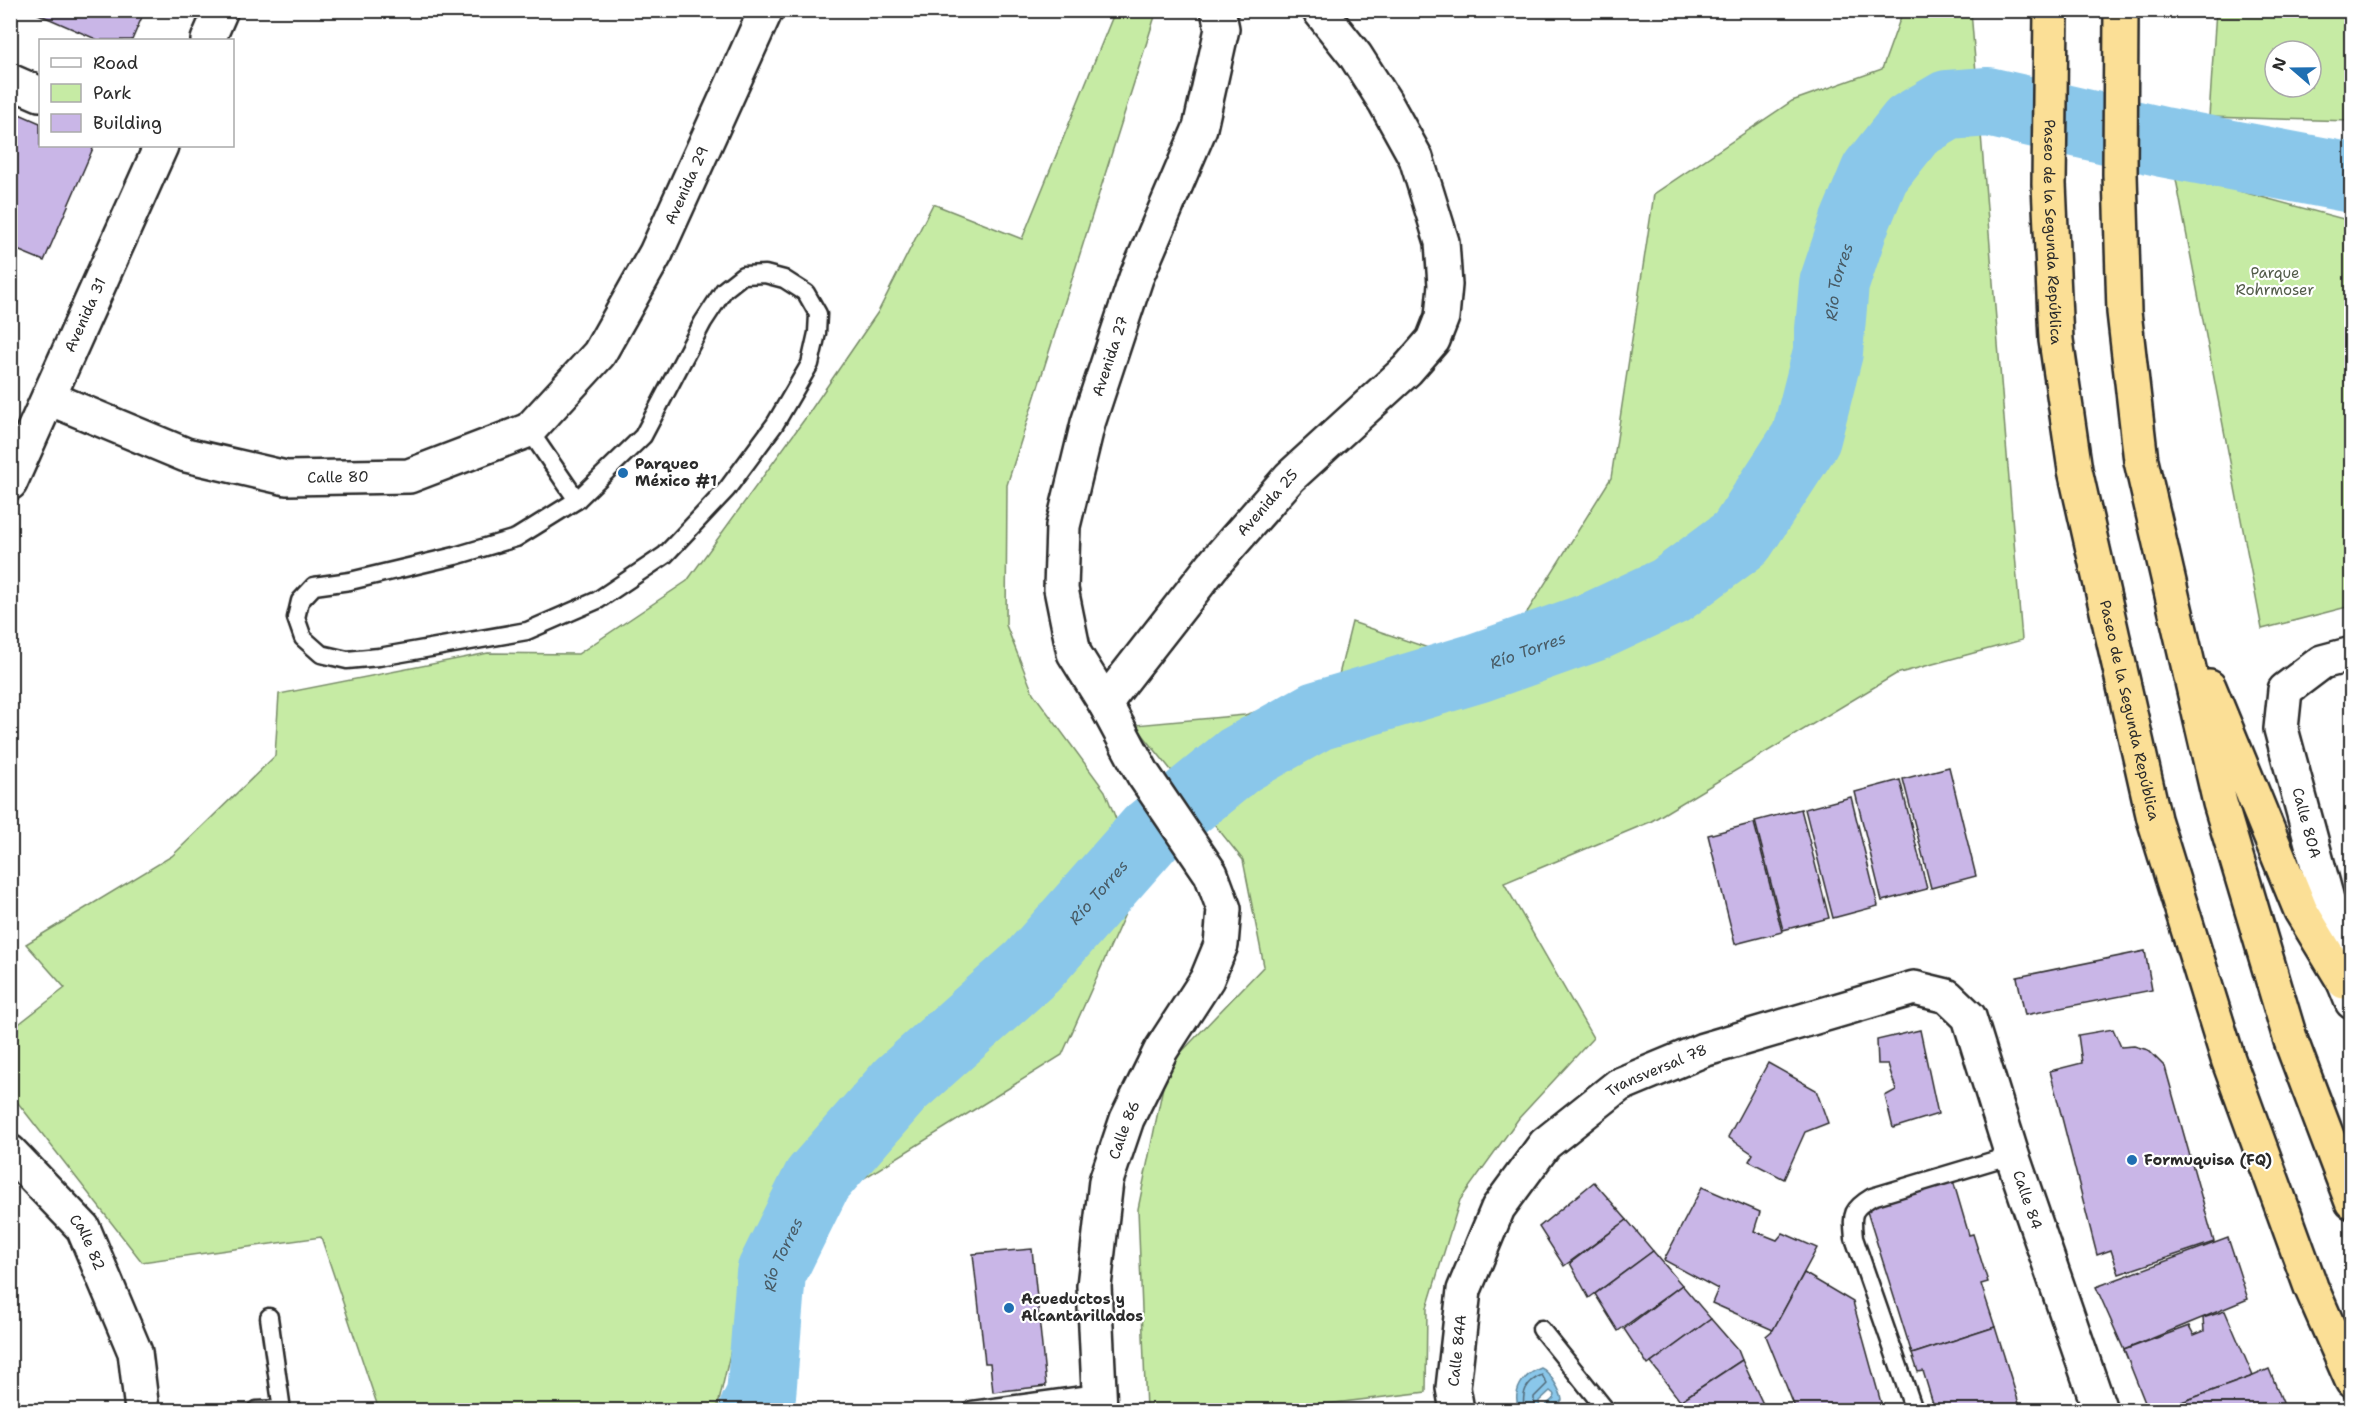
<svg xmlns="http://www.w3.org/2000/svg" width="2362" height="1421" font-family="'Shantell Sans',sans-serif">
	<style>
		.green { fill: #c6eba4; stroke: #788b68; stroke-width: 1.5; fill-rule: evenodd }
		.water { fill: #8ac7ea; stroke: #64899e; stroke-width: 1.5 }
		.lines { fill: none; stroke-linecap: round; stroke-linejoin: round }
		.shore { stroke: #516977; stroke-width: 1.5 }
		.river { stroke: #8ac7ea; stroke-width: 70 }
		.building { fill: #c9b6e7; stroke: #2b2b2b; stroke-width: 1.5 }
		.service-casing { stroke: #2b2b2b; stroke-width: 21 }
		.minor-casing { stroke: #2b2b2b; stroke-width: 38 }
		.tertiary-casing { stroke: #2b2b2b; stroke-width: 38 }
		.trunk-casing { stroke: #2b2b2b; stroke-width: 38 }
		.service { stroke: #fff; stroke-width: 16 }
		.minor { stroke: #fff; stroke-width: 33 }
		.tertiary { stroke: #fff; stroke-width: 33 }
		.trunk { stroke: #fbdf96; stroke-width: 33 }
		.poi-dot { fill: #1f6fb2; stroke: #fff; stroke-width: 2 }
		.labels { text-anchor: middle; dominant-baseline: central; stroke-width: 4.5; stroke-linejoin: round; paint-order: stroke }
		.street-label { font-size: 15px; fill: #2b2b2b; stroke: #fff }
		.park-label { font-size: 15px; fill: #525b49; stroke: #fff }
		.poi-label { font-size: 15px; font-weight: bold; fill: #2b2b2b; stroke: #fff; text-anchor: start }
		.water-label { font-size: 16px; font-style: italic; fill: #485a64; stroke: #fff }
	</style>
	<rect width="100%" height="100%" fill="#fff"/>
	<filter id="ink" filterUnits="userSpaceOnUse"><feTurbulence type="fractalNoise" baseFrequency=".0167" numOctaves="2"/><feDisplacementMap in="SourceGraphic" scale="12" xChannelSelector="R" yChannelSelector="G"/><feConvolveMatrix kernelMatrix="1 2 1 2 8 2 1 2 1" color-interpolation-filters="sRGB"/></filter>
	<g filter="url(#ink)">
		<g class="green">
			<path d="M 2216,10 L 2351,11 L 2351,121 L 2209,117 ZM 2275,51 L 2311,51 L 2311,87 L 2275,87 Z"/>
			<path d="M 1115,11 L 1155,11 L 1156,13 L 1007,485 L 1006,625 L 1033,693 L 1105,791 L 1140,880 L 1062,1055 L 848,1188 L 750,1268 L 717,1410 L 379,1410 L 321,1237 L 142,1262 L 11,1094 L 11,1030 L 65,988 L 26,944 L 172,856 L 275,756 L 279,694 L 488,653 L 578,654 L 687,581 L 804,420 L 878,312 L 933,204 L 1022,239 Z"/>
			<path d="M 1903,11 L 1971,11 L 2022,640 L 1896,674 L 1650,822 L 1504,883 L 1593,1038 L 1519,1118 L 1460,1200 L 1427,1308 L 1426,1392 L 1276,1410 L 1146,1410 L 1138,1209 L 1167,1067 L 1264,966 L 1243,860 L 1135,725 L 1245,715 L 1336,687 L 1352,622 L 1437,651 L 1521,622 L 1611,478 L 1654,194 L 1792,101 L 1882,69 Z"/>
			<path d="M 2175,174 L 2351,221 L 2351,606 L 2262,629 Z"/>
		</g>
		<path class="water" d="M 1541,1368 C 1549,1371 1561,1391 1562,1400 L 1553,1410 L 1547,1410 L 1545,1406 L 1554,1398 L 1555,1395 L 1550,1391 L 1539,1401 L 1540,1410 L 1519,1410 C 1512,1391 1522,1375 1541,1368 Z"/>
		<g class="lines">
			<path class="shore" d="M 1524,1410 C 1522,1393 1525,1382 1542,1375 L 1547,1384 L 1534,1397 L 1534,1410"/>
			<path class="river" id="s1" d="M 754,1410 L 761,1396 L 771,1273 L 817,1180 L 901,1084 L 1032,967 L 1151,832 L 1239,760 L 1317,716 L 1477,668 L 1595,626 L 1670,591 L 1741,538 L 1806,438 L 1828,352 L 1834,284 L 1854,224 L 1875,173 L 1912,126 L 1948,105 L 1988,102 L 2163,142 L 2352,178"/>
		</g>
		<g class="building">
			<path d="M 29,10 L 145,10 L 132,40 L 98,40 Z"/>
			<path d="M 10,110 L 40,123 L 40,146 L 94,146 L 44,261 L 10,247 Z"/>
			<path d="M 1949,767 L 1976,876 L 1931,888 L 1903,779 Z"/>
			<path d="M 1900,780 L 1927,889 L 1882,901 L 1855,792 Z"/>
			<path d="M 1851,797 L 1878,906 L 1833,918 L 1805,809 Z"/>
			<path d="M 1801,809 L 1829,918 L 1783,930 L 1755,821 Z"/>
			<path d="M 1754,823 L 1782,932 L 1735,944 L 1708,835 Z"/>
			<path d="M 2145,951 L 2152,990 L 2025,1015 L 2017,977 Z"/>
			<path d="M 2113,1029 L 2121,1047 L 2134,1046 L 2148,1050 L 2165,1067 L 2214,1242 L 2119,1274 L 2111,1250 L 2097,1255 L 2050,1071 L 2082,1063 L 2078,1035 Z"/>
			<path d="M 1920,1030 L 1938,1114 L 1893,1128 L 1885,1096 L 1896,1090 L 1888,1064 L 1878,1064 L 1877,1040 Z"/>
			<path d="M 1768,1063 L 1816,1090 L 1828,1123 L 1805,1132 L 1784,1179 L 1749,1161 L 1753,1154 L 1728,1137 Z"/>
			<path d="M 1952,1177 L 1969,1235 L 1973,1234 L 1988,1282 L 1981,1284 L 1995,1327 L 1912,1354 L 1865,1205 Z"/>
			<path d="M 1594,1182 L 1627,1220 L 1564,1266 L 1539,1227 Z"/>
			<path d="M 1702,1187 L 1760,1212 L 1754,1231 L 1777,1240 L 1783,1233 L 1817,1248 L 1773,1330 L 1712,1303 L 1718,1289 L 1664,1260 Z"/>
			<path d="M 1627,1220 L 1653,1251 L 1589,1298 L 1570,1263 Z"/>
			<path d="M 2228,1238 L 2248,1299 L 2124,1350 L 2096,1287 Z"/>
			<path d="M 1032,1249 L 1046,1386 L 993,1392 L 990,1363 L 985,1363 L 973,1254 Z"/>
			<path d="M 1653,1251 L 1682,1285 L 1618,1331 L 1595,1294 Z"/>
			<path d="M 1804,1273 L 1853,1302 L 1883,1410 L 1796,1410 L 1766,1336 L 1773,1330 Z"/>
			<path d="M 1682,1285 L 1711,1319 L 1648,1365 L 1624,1329 Z"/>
			<path d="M 2225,1311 L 2253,1376 L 2160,1410 L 2148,1410 L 2124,1350 L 2189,1326 L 2194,1335 L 2204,1331 L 2203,1318 Z"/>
			<path d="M 1711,1319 L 1738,1350 L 1742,1360 L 1680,1401 L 1651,1363 Z"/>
			<path d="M 1995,1327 L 2021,1410 L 1935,1410 L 1923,1371 L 1918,1372 L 1912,1354 Z"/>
			<path d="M 1742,1360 L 1763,1404 L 1751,1410 L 1683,1410 L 1677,1403 Z"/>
			<path d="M 2269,1369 L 2286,1410 L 2160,1410 L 2253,1376 Z"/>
			<path d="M 1587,1403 L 1592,1410 L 1575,1410 Z"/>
			<path d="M 1763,1404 L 1766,1410 L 1751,1410 Z"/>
		</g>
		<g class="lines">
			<g class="service-casing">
				<g id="service">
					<path d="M 765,274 L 784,279 L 806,293 L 818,314 L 817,333 L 810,364 L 775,424 L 727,489 L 665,555 L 598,600 L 527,631 L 379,657 L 347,660 L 321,654 L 303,638 L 296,618 L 300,601 L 314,586 L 350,581 L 455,556 L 516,538 L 577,500 L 643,436 L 703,322 L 724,290 L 743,275 Z"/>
					<path d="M 529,430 L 577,500"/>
					<path d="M 269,1317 L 282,1410"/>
					<path d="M 1541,1329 L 1606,1410"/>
					<path d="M 256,1410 L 282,1409"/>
					<path d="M 972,1410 L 1098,1393"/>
					<path d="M 1914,1410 L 1854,1238 C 1852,1215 1850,1210 1872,1197 L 2012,1155"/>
				</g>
			</g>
			<g class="minor-casing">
				<g id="minor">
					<path d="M 208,40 L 221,10"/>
					<path d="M 10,81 L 40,94"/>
					<path id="s2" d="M 49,398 L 186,455 L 286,478 L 409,476 L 529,430 L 599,354 L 656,253 L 766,10"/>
					<path id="s3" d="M 10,483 L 161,146"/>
					<path id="s4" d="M 2352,654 L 2322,662 L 2285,690 L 2281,729 L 2331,914 L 2344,982 L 2352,1002"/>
					<path id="s5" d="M 1105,703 L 1212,566 L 1290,477 L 1407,370 L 1433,340 L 1442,317 L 1445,285 L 1442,242 L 1416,158 L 1385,102 L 1355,55 L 1319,10"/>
					<path id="s6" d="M 10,1152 L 83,1228 L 135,1352 L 142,1410"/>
					<path id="s7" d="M 1457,1410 L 1453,1388 L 1464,1290 L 1498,1208 L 1545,1144 L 1619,1085 L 1703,1050 L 1914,988 L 1947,996 L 1969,1017 L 2012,1155 L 2100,1410"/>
				</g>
			</g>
			<g class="tertiary-casing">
				<g id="tertiary">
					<path id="s8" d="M 1100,1410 L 1094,1286 L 1106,1181 L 1127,1119 L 1161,1050 L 1207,979 L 1221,945 L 1224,909 L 1211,874 L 1143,774 L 1105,703 L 1074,653 L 1061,589 L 1063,526 L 1088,423 L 1136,278 L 1200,128 L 1222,29 L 1218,10"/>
				</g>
			</g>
			<g class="trunk-casing">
				<g id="trunk">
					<path id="s9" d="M 2051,10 L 2049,184 L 2056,340 L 2075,470 L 2154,819 L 2228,1059 L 2311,1287 L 2352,1381"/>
					<path d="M 2121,10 L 2120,174 L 2124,312 L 2141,461 L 2220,803 L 2291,1041 L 2352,1202"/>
					<path d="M 2209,687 L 2301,911 L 2344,982"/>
				</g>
			</g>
			<use href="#service" class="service"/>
			<use href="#minor" class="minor"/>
			<use href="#tertiary" class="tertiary"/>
			<use href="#trunk" class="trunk"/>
		</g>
	</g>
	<g class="poi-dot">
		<circle cx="623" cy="473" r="6"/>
		<circle cx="2132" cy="1160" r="6"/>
		<circle cx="1009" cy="1308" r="6"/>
	</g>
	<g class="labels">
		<g class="street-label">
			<text stroke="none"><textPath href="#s2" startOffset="796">Avenida 29</textPath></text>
			<text stroke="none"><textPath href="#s9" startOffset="222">Paseo de la Segunda República</textPath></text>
			<text stroke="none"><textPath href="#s3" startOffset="184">Avenida 31</textPath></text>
			<text stroke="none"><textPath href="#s8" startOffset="1132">Avenida 27</textPath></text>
			<text stroke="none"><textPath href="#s2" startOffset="303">Calle 80</textPath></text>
			<text stroke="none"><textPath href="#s5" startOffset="258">Avenida 25</textPath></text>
			<text stroke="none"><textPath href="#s9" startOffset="708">Paseo de la Segunda República</textPath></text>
			<text stroke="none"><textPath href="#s4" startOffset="214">Calle 80A</textPath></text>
			<text stroke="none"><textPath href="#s7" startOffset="424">Transversal 78</textPath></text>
			<text stroke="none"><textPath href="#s8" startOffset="284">Calle 86</textPath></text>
			<text stroke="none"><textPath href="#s7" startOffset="951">Calle 84</textPath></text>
			<text stroke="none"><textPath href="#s6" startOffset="120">Calle 82</textPath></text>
			<text stroke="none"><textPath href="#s7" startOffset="60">Calle 84A</textPath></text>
		</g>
		<g class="park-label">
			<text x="2275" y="273">Parque<tspan x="2275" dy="17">Rohrmoser</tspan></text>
		</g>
		<g class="poi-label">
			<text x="635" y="464">Parqueo<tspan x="635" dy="17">México #1</tspan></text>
			<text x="2144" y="1160">Formuquisa (FQ)</text>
			<text x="1021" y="1299">Acueductos y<tspan x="1021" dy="17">Alcantarillados</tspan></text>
		</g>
		<g class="water-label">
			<text stroke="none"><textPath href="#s1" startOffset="1672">Río Torres</textPath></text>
			<text stroke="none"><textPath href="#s1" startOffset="1150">Río Torres</textPath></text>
			<text stroke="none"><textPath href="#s1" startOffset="646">Río Torres</textPath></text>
			<text stroke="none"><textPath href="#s1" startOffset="160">Río Torres</textPath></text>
		</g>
	</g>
	<rect width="2362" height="1421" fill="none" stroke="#fff" stroke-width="36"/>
	<rect x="18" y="18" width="2326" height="1385" fill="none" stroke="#2b2b2b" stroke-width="2" filter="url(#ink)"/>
	<rect x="39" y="39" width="195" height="108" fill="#ffffff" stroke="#aaaaaa" stroke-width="1.5"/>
	<rect x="51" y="58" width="30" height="9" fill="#ffffff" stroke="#aaaaaa" stroke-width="1.5"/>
	<text x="93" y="69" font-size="18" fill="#2b2b2b">Road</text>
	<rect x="51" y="84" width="30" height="18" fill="#c6eba4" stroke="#aaaaaa" stroke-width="1.5"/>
	<text x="93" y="99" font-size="18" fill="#2b2b2b">Park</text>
	<rect x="51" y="114" width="30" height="18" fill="#c9b6e7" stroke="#aaaaaa" stroke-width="1.5"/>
	<text x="93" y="129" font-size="18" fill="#2b2b2b">Building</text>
	<g transform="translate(2293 69) rotate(290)"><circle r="28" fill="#ffffff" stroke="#aaaaaa" stroke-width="1.5"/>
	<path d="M0-4.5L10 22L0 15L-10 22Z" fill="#1f6fb2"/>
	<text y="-9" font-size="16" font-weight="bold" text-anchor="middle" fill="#2b2b2b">N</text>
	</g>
</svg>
